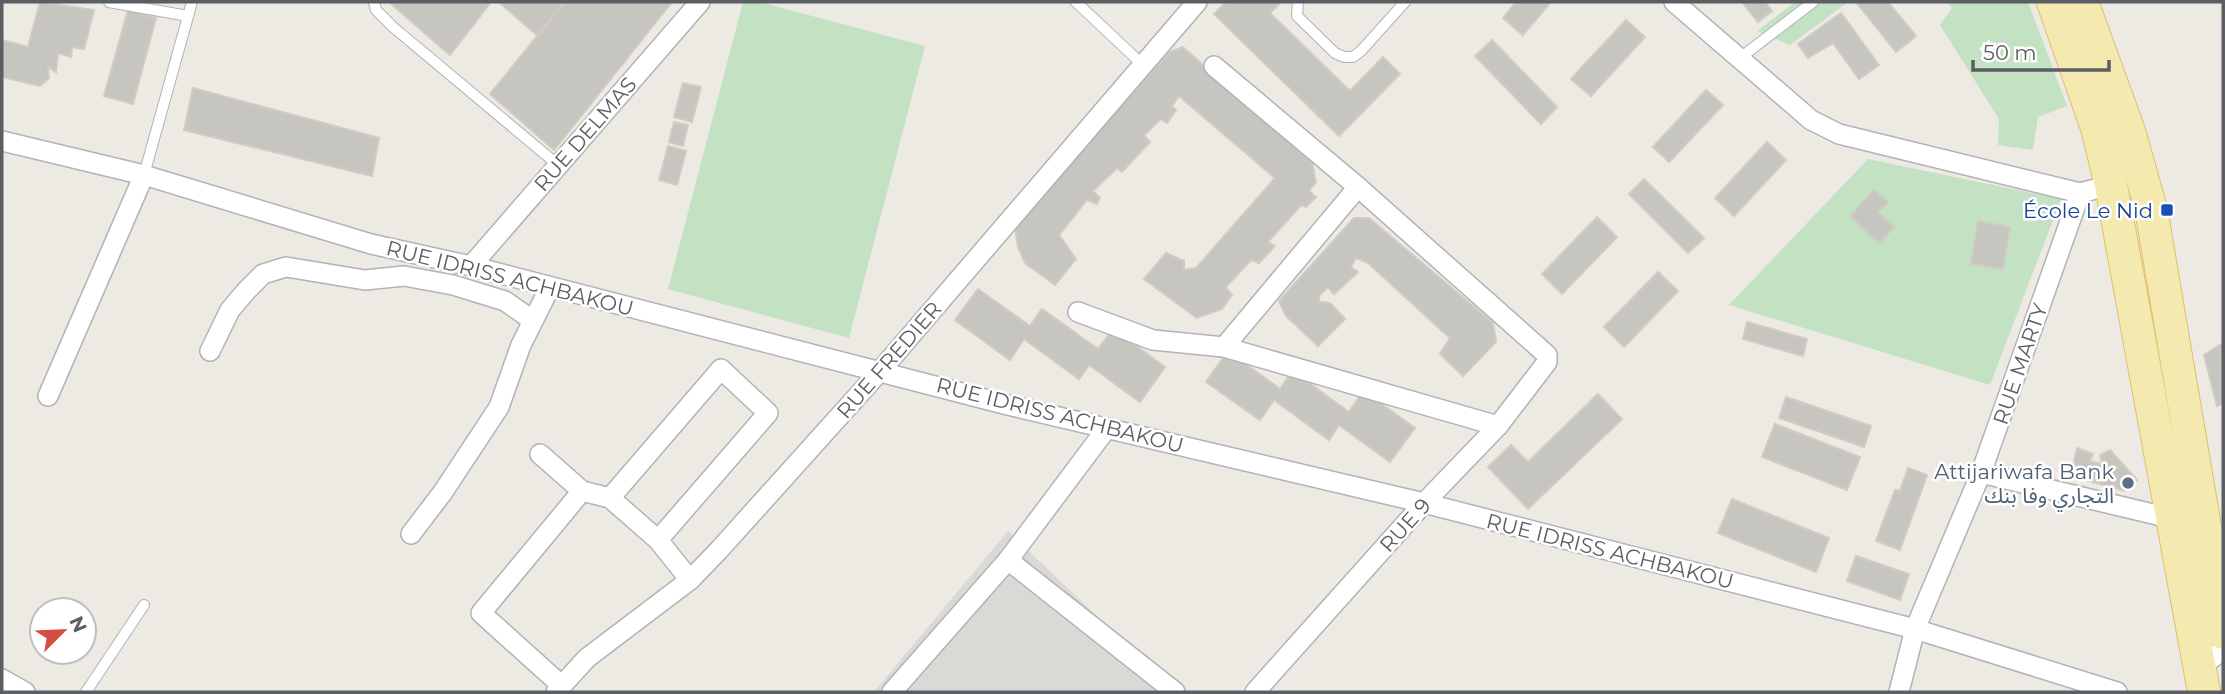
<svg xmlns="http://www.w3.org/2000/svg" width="2225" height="694" font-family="Montserrat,'Noto Sans Arabic',sans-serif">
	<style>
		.industrial { fill: #dbd9d5 }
		.green { fill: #c3e1c3 }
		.building { fill: #c7c5c0; stroke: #d0ccc2; stroke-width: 2 }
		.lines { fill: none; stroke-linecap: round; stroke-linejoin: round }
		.service-casing { stroke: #b0b3b7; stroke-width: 12 }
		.minor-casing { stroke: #b0b3b7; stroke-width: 22 }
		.primary-casing { stroke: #dfbf69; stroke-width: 34 }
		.service { stroke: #fff; stroke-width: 10 }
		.minor { stroke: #fff; stroke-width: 19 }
		.primary { stroke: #f4eab0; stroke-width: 32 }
		.transit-dot { fill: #1a4fb4; stroke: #fff; stroke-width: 2.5 }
		.service-dot { fill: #5c6f8a; stroke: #fff; stroke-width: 2.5 }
		.labels { text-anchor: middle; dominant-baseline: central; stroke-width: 5; stroke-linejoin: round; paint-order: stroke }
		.street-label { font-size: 21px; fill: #5b5e62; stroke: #fff }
		.transit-label { font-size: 21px; fill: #164399; stroke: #fff; text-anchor: end }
		.service-label { font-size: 21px; fill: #4e5e75; stroke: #fff; text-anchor: end }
	</style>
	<rect width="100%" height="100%" fill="#eceae3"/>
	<path class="industrial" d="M 1008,531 L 1176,692 L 874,692 Z"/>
	<g class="green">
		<path d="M 743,2 L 759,2 L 925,46 L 849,338 L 668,289 Z"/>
		<path d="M 1795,2 L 1848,2 L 1790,45 L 1757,31 Z"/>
		<path d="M 1947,2 L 2028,2 L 2067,106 L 2038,117 L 2033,150 L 1998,145 L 1999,119 L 1940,25 L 1952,8 Z"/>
		<path d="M 1868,159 L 2061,199 L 1990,385 L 1729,305 Z"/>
	</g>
	<g class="building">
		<path d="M 40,2 L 94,10 L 84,49 L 72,47 L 71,57 L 58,53 L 56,72 L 48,67 L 49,78 L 40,86 L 2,77 L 2,40 L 28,47 Z"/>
		<path d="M 389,2 L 491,2 L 450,55 Z"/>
		<path d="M 499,2 L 565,2 L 538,36 Z"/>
		<path d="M 565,2 L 672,2 L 554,150 L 490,94 Z"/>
		<path d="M 1226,2 L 1281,2 L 1270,13 L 1350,91 L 1383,57 L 1400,74 L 1339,136 L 1214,14 Z"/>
		<path d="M 1516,2 L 1551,2 L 1523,35 L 1503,18 Z"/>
		<path d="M 1742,2 L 1765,2 L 1772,11 L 1758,22 Z"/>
		<path d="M 1856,2 L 1888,2 L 1916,36 L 1896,52 Z"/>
		<path d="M 128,10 L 156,18 L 133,104 L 104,96 Z"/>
		<path d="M 1841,13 L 1879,65 L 1859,79 L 1833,43 L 1808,58 L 1798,44 Z"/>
		<path d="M 1626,20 L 1645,37 L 1591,96 L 1571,79 Z"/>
		<path d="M 1492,40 L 1557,107 L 1541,124 L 1475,56 Z"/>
		<path d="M 1183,47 L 1312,163 L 1316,182 L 1309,191 L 1316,197 L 1306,207 L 1301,205 L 1268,242 L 1275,246 L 1259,263 L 1251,260 L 1226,287 L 1232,295 L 1222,309 L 1197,318 L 1144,279 L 1166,253 L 1184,261 L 1184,270 L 1196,268 L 1275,178 L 1179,96 L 1172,106 L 1176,110 L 1167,123 L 1161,119 L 1144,135 L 1150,142 L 1122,172 L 1117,168 L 1093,191 L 1100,198 L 1097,204 L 1087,200 L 1059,235 L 1076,259 L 1055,285 L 1025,263 L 1018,247 L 1014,221 L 1170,52 Z"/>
		<path d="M 683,83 L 701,87 L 692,122 L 674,117 Z"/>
		<path d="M 193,88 L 379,138 L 372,176 L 184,130 Z"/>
		<path d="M 1706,90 L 1723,105 L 1669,162 L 1653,147 Z"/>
		<path d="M 674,122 L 688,125 L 683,146 L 669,142 Z"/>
		<path d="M 1767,142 L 1786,160 L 1734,216 L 1715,198 Z"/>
		<path d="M 668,146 L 686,151 L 677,185 L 659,180 Z"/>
		<path d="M 1644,179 L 1704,238 L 1688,253 L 1629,194 Z"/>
		<path d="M 1874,190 L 1888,202 L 1878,212 L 1894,227 L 1879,243 L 1850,216 Z"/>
		<path d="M 1597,217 L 1617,237 L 1562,294 L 1542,274 Z"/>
		<path d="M 1354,218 L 1369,218 L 1493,323 L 1496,342 L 1463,376 L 1440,354 L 1450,338 L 1368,263 L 1356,258 L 1351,267 L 1358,272 L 1334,294 L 1328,287 L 1319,296 L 1319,302 L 1330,303 L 1345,319 L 1318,346 L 1286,316 L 1279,301 Z"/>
		<path d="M 1978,221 L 2010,227 L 2003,269 L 1971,264 Z"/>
		<path d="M 1658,272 L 1678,291 L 1624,347 L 1604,327 Z"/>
		<path d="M 978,289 L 1030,326 L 1042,309 L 1098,349 L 1113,329 L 1165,367 L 1140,402 L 1089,365 L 1079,379 L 1024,339 L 1010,360 L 955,320 Z"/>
		<path d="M 1747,322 L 1807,339 L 1803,356 L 1743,339 Z"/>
		<path d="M 2223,343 L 2223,403 L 2217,406 L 2204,355 Z"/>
		<path d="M 1228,351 L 1280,389 L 1292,371 L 1349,412 L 1363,391 L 1415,428 L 1390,462 L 1339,425 L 1329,440 L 1274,400 L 1260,420 L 1206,382 Z"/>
		<path d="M 1598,394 L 1622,419 L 1528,509 L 1488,467 L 1511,445 L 1528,462 Z"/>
		<path d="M 1786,397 L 1871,426 L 1864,447 L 1779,418 Z"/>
		<path d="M 1775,424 L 1860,457 L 1847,490 L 1762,457 Z"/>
		<path d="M 2077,448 L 2093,454 L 2090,461 L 2102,464 L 2100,455 L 2110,450 L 2137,480 L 2125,491 L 2071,476 Z"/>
		<path d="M 1908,468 L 1927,475 L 1900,550 L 1876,541 L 1895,490 L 1900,491 Z"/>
		<path d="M 1732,499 L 1829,538 L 1816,572 L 1718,533 Z"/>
		<path d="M 1856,556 L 1909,574 L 1900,600 L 1847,581 Z"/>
	</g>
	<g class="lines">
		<g class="service-casing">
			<g id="service">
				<path d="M 109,2 L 188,16"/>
				<path d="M 374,2 L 376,10 L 393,27 L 558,165"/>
				<path d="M 1076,2 L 1143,65"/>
				<path d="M 1298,2 L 1297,16 L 1335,53 L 1344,57 L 1353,57 L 1361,51 L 1405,2"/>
				<path d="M 1740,58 L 1813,2"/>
				<path d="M 144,175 L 192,2"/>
				<path d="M 86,692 L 144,605"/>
			</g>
		</g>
		<g class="minor-casing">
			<g id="minor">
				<path d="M 1674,2 L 1811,120 L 1839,134 L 2080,193 L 2111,185"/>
				<path d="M 1214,66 L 1358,187 L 1547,355 L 1547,362 L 1498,426 L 1424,503 L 1255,692"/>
				<path d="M 2,141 L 144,175 L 371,244 L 471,266 L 1008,405 L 1424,503 L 1915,629 L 2117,692"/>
				<path d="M 471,266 L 700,2"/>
				<path d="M 1078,312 L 1153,340 L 1224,347 L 1498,426"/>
				<path d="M 1224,347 L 1358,187"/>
				<path d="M 210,351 L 230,310 L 247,290 L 263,274 L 286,267 L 365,280 L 404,276 L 453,285 L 505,301 L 532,320"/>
				<path d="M 48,396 L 144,175"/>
				<path d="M 540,454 L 582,491 L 610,498 L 658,540 L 690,580"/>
				<path d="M 1981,473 L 2170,518"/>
				<path d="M 610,498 L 721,369 L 768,413 L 658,540"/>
				<path d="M 411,534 L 443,492 L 499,407 L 521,345 L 550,287"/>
				<path d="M 1008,560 L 1175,692"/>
				<path d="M 2199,668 L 2223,650"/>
				<path d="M 2,679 L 25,692"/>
				<path d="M 561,685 L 481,613 L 582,491"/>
				<path d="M 556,692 L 587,658 L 690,580 L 719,550 L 881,370 L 1197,2"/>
				<path d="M 892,692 L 1008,560 L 1107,428"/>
				<path d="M 1899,692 L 1915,629 L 1981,473 L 2080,193"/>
			</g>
		</g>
		<g class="primary-casing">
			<g id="primary">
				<path d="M 2053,2 L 2097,128 L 2111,185 L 2204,692"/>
				<path d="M 2082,2 L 2129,131 L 2151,209 L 2223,633"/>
			</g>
		</g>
		<use href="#service" class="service"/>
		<use href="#minor" class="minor"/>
		<use href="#primary" class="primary"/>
	</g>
	<rect class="transit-dot" x="2160" y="203" width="14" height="14" rx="3.5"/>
	<circle class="service-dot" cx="2128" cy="483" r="7"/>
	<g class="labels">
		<g class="street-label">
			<text transform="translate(585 134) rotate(-49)">RUE DELMAS</text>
			<text transform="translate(510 278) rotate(14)">RUE IDRISS ACHBAKOU</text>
			<text transform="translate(889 360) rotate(-49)">RUE FREDIER</text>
			<text transform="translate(2020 364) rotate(-71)">RUE MARTY</text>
			<text transform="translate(1060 415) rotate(14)">RUE IDRISS ACHBAKOU</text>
			<text transform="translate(1405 525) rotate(-48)">RUE 9</text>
			<text transform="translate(1610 551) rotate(14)">RUE IDRISS ACHBAKOU</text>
		</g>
		<g class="transit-label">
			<text x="2153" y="210">École Le Nid</text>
		</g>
		<g class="service-label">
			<text x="2114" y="471">Attijariwafa Bank<tspan x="2114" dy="24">التجاري وفا بنك</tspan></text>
		</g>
	</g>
	<rect width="2225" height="694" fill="none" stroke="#5b5e62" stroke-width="7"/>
	<g transform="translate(63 631) rotate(66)"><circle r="33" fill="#ffffff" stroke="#bdbfc0" stroke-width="2"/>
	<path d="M0-5L12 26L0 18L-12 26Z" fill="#d34f42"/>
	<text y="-10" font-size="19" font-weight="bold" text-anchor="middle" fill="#5b5e62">N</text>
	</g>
	<path d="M1973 60v10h136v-10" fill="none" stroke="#5b5e62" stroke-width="3.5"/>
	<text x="1983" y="60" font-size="21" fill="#5b5e62" stroke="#ffffff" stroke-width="5" paint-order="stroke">50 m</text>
</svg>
